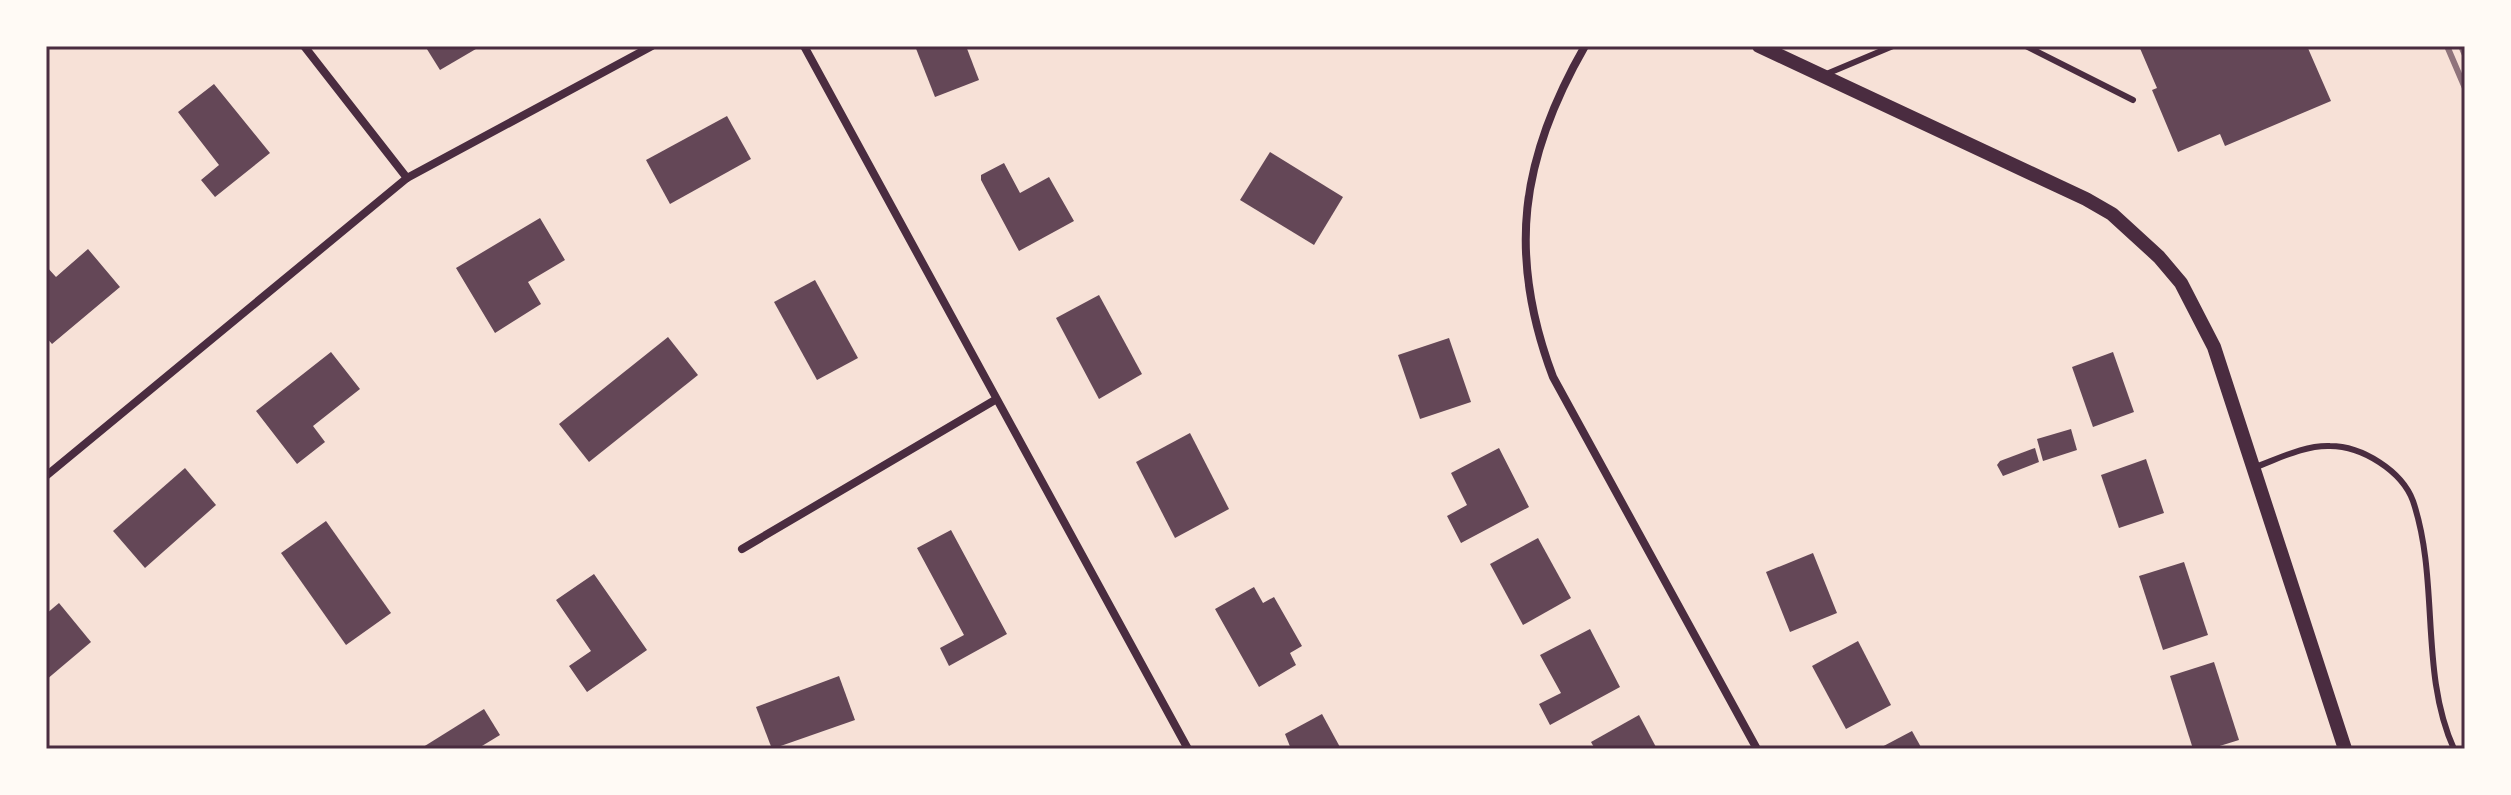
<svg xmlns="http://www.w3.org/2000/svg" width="2511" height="795" font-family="Cabin,sans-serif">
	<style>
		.building { fill: #644757 }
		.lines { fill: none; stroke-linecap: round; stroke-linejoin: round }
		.service { stroke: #4a2c40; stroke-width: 6 }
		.minor { stroke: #4a2c40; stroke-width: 8 }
		.tertiary { stroke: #4a2c40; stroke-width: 14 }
		.rail { stroke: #8f747c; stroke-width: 6 }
		.neatline { fill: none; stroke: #4a2c40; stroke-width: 3 }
	</style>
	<rect width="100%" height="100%" fill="#f7e1d7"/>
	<g class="building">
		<path d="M 425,46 L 481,46 L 440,70 Z"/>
		<path d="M 915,46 L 966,46 L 979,80 L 935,97 Z"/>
		<path d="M 2139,46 L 2307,46 L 2331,101 L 2225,146 L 2220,134 L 2178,152 L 2152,90 L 2157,88 Z"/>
		<path d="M 214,84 L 270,153 L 215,197 L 201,180 L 219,165 L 178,112 Z"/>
		<path d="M 727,116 L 751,159 L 670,204 L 646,160 Z"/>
		<path d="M 1270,152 L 1343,197 L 1314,245 L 1240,200 Z"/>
		<path d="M 1004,163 L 1020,193 L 1049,177 L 1074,221 L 1019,251 L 981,180 L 981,175 Z"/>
		<path d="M 540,218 L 565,260 L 528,282 L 541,304 L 495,333 L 456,268 Z"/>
		<path d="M 88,249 L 120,287 L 52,344 L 46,337 L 46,266 L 56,277 Z"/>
		<path d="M 815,280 L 858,358 L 817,380 L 774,302 Z"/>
		<path d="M 1099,295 L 1142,374 L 1099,399 L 1056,318 Z"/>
		<path d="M 668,337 L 698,375 L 589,462 L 559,424 Z"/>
		<path d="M 1449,338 L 1471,402 L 1420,419 L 1398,355 Z"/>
		<path d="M 331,352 L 360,389 L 313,426 L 325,442 L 297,464 L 256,411 Z"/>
		<path d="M 2113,352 L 2134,412 L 2093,427 L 2072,367 Z"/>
		<path d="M 2071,429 L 2077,450 L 2043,461 L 2037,439 Z"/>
		<path d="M 1190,433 L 1229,509 L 1175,538 L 1136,462 Z"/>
		<path d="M 1499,448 L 1529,507 L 1461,543 L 1447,516 L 1467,505 L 1451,473 Z"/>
		<path d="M 2035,448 L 2039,462 L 2003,476 L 1997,465 L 2000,461 Z"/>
		<path d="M 2146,459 L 2164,513 L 2119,528 L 2101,475 Z"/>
		<path d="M 185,468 L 216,505 L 145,568 L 113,531 Z"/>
		<path d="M 326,521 L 391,613 L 346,645 L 281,553 Z"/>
		<path d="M 951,530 L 1007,634 L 949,666 L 940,648 L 964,635 L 917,548 Z"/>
		<path d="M 1538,538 L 1571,598 L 1523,625 L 1490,564 Z"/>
		<path d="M 1813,553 L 1837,613 L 1790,632 L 1766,572 Z"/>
		<path d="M 2184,562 L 2208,635 L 2163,650 L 2139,576 Z"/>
		<path d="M 594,574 L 647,650 L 587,692 L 569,666 L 591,651 L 556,600 Z"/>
		<path d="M 1254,587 L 1263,603 L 1274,597 L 1302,646 L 1290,653 L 1296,665 L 1259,687 L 1215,609 Z"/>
		<path d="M 59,603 L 91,642 L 46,680 L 46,614 Z"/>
		<path d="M 1590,629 L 1620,687 L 1550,725 L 1539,704 L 1561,693 L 1540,655 Z"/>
		<path d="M 1858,641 L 1891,705 L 1846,729 L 1812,666 Z"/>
		<path d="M 2214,662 L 2239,740 L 2210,749 L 2193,749 L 2170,676 Z"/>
		<path d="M 839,676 L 855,720 L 772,749 L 756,707 Z"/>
		<path d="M 484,709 L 500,735 L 477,749 L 420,749 Z"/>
		<path d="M 1322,714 L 1341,749 L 1291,749 L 1285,734 Z"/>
		<path d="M 1639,715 L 1657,749 L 1595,749 L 1591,742 Z"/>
		<path d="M 1912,731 L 1922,749 L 1878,749 Z"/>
	</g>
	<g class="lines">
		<g class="service">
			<path d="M 2026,46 L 2133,100"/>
			<path d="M 1824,75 L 1893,46"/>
			<path d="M 2253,468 C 2278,459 2304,445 2330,446 C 2362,446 2402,471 2413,501 C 2440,581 2419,672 2454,749"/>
		</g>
		<g class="minor">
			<path d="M 304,46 L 407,178"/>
			<path d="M 804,46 L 1188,749"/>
			<path d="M 1585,46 C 1520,159 1507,255 1553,377 L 1757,749"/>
			<path d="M 46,476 L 407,178 L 652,46"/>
			<path d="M 742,549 L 995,400"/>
		</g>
		<path class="tertiary" d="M 1759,46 L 2086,199 L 2112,214 L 2159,257 L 2181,283 L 2214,347 L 2345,749"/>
		<g class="rail">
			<path d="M 2447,46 L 2465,88"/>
			<path d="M 2461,46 L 2465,55"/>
		</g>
	</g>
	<rect width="2511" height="795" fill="none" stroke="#fffaf5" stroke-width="96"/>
	<rect x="48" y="48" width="2415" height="699" class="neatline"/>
</svg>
